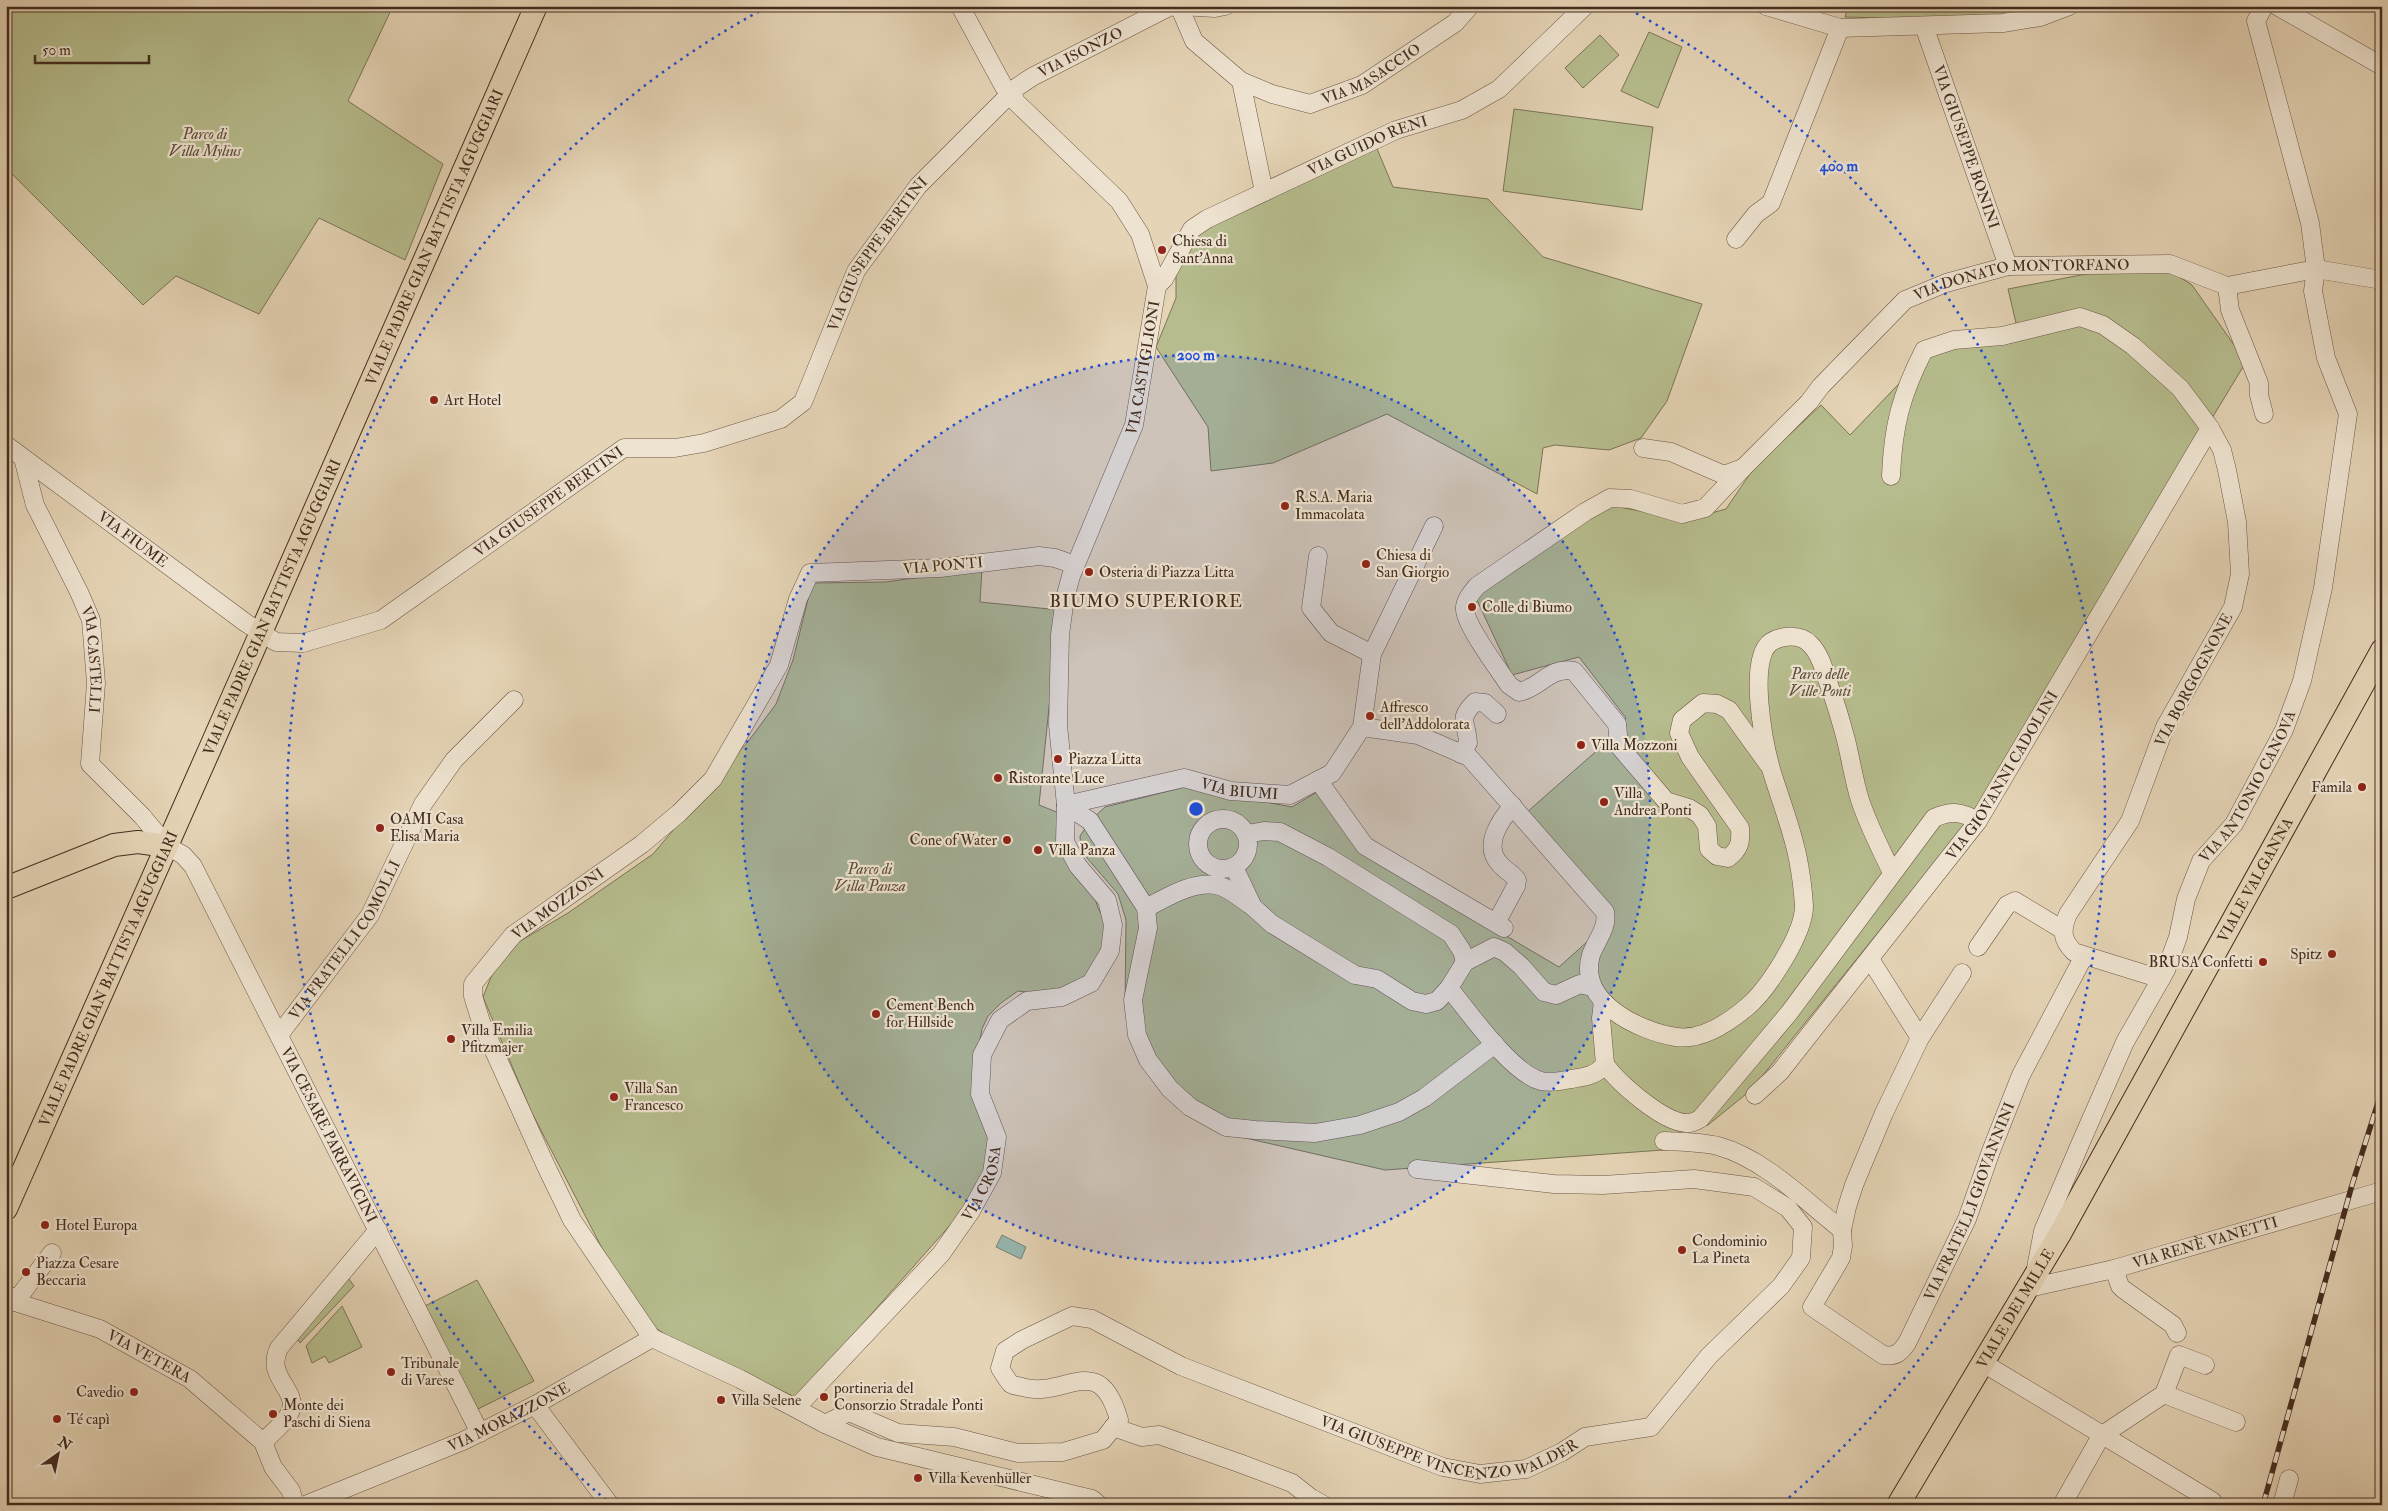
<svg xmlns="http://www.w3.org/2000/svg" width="2388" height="1511" font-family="'IM FELL Double Pica',serif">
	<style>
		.green { fill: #b6bc8d; stroke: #7c7456 }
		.water { fill: #96b8b0; stroke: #758076 }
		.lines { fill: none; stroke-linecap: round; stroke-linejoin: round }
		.minor-casing { stroke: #6c5645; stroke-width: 19 }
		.major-casing { stroke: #432c1f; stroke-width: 24 }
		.minor { stroke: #eee3d0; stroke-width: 18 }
		.major { stroke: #e5d4b6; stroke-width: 22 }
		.rail-casing { stroke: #432c1f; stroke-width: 5.5 }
		.rail { stroke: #eee3d0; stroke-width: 4; stroke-dasharray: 11; stroke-linecap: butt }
		.ring { fill: none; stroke: #1d4ed8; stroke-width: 2.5; stroke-dasharray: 2.5 5 }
		.poi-dot { fill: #8f2418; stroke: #eee3d0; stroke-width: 2 }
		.labels { text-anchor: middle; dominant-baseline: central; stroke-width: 4.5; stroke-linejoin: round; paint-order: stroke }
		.street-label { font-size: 15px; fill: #432c1f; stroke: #eee3d0 }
		.park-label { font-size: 15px; font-style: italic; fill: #5a4935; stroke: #eee3d0 }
		.poi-label { font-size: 15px; fill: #432c1f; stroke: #eee3d0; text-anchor: start }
		.quarter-label { font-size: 18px; letter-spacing: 1px; fill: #432c1f; stroke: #eee3d0 }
		.centre { fill: #1d4ed8; stroke: #eee3d0; stroke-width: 2.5 }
		.ring-label { font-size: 15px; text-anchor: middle; font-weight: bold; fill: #1d4ed8; stroke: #eee3d0; stroke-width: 4.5; stroke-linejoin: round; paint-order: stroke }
	</style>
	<rect width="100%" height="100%" fill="#e5d4b6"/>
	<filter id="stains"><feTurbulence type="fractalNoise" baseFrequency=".004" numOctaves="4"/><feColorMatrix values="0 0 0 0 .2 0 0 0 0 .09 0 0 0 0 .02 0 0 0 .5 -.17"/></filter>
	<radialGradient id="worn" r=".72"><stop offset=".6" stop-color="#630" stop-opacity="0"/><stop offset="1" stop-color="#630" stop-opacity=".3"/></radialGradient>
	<g class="green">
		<path d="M 6,6 L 393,6 L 348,101 L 443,164 L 405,260 L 319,218 L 259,314 L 176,276 L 143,305 L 6,168 Z"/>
		<path d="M 1848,6 L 2012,6 L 2013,14 L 1918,19 L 1845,17 Z"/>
		<path d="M 1649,32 L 1682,47 L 1658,108 L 1621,91 Z"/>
		<path d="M 1600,35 L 1619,55 L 1583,88 L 1565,68 Z"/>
		<path d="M 1514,109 L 1653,127 L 1642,210 L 1503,191 Z"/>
		<path d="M 1375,144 L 1393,187 L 1488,199 L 1543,257 L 1702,304 L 1667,401 L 1641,438 L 1609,450 L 1555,445 L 1543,448 L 1537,494 L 1387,414 L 1273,463 L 1211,471 L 1208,427 L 1156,347 L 1176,298 L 1176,270 L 1202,228 Z"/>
		<path d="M 2154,261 L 2192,285 L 2246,362 L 1968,821 L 1751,1090 L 1708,1125 L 1677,1133 L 1677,1149 L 1385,1170 L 1228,1134 L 1135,1050 L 1125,1006 L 1126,920 L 1118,894 L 1081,851 L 1080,836 L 1090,821 L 1105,807 L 1185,787 L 1292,807 L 1317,792 L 1362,851 L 1559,967 L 1608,923 L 1518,820 L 1601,747 L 1626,718 L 1579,657 L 1512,675 L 1475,596 L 1609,505 L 1686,520 L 1726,509 L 1754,468 L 1821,405 L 1850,435 L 1934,347 L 2020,340 L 2008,289 Z"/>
		<path d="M 982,569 L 980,602 L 1059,610 L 1039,805 L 1064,815 L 1059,841 L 1093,892 L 1098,908 L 1108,926 L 1106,944 L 1085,976 L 1062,997 L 1018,991 L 1001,1003 L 988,1016 L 982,1029 L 973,1076 L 993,1150 L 986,1175 L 952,1223 L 797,1398 L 669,1337 L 654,1327 L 618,1279 L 531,1111 L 483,997 L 493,972 L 515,944 L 568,913 L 653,854 L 750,739 L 776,704 L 793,660 L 812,583 L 885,582 Z"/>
		<path d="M 346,1275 L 354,1286 L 300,1343 L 295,1334 Z"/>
		<path d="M 477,1280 L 534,1381 L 476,1410 L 423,1307 Z"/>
		<path d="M 342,1306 L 362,1347 L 329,1363 L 325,1356 L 312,1363 L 306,1346 Z"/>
	</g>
	<path class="water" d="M 1002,1235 L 1026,1247 L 1021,1259 L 996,1247 Z"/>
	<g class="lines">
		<g class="minor-casing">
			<g id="minor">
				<path id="s1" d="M 1179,6 L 1194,41 L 1241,81 L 1272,94 L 1310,104 L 1362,85 L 1455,23 L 1470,6"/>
				<path d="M 1181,6 L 1215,8 L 1225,6"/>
				<path d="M 1766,6 L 1840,28 L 2003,23 L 2040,17 L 2069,6"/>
				<path d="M 2277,6 L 2382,66"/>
				<path id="s2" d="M 1924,26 L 2008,266"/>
				<path d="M 1241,81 L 1264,192"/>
				<path d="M 1736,239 L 1756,214 L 1771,203 L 1840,28"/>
				<path id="s3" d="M 1157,286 L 1164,279 L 1192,229 L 1207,219 L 1396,130 L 1462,110 L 1499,89 L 1585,6"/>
				<path d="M 2227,286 L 2230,310 L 2259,383 L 2259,395 L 2264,414"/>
				<path id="s4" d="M 6,445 L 246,623 L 276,642 L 303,643 L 381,620 L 624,448 L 675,448 L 704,443 L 781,419 L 803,402 L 856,271 L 918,186 L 1017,87 L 1032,77 L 1169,7 L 1178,6"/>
				<path id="s5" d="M 1643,448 L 1671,452 L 1724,475 L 1743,468 L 1809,402 L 1821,386 L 1905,300 L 1946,283 L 2008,266 L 2170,264 L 2227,286 L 2316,269 L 2382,280"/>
				<path id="s6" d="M 23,458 L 35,505 L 79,592 L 91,620 L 96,683 L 90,764 L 142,816 L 167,846 L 183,855 L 193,866 L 480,1433"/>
				<path d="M 1743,468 L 1705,508 L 1682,514 L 1631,499 L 1610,498 L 1585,512 L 1477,586 C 1472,592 1464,601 1465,610 C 1466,626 1499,670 1509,685 L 1519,692 C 1540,688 1550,666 1574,671 L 1617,724 L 1619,746 L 1666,801 L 1689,808 L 1700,815 L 1707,826 L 1709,849 L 1717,856 L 1728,858 C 1740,849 1741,842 1740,828 L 1690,757 L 1679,733 L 1682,720 L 1703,703 L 1717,704 L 1729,710 L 1768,764"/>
				<path d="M 1891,476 C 1893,426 1901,395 1924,350 L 1954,340 L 2002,336 L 2080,317 L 2103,325 L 2133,346 L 2180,388 L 2210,428 L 2222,450 L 2227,470 L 2237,522 L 2240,574 L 2233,607 L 2165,727 L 2130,821 L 2068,914 C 2061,931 2062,940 2074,952 L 2161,979"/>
				<path d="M 1075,565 L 1055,558 L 1039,556 L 940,568 L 810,573 L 798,599 L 779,665 L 713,779 L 679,813 L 642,844 L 513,935 L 473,984 L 473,996 L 481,1022 L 545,1164 L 572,1220 L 652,1338 L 740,1379 L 825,1424 L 877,1447 L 1092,1499 L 1099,1505"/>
				<path d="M 1372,654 L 1434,526"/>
				<path d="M 1362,727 L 1418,735 L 1469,757 L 1605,912 C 1608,929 1596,940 1591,955 C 1577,1002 1639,1031 1676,1037 C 1702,1041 1728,1023 1747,1007 C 1768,989 1804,934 1804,906 C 1803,891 1801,874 1798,859 C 1792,828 1780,799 1771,769 C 1764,744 1747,658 1771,642 C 1782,635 1801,634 1810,644 C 1820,654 1824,669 1828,682 C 1835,701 1841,721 1846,740 C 1851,760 1854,781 1860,800 C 1868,825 1881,849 1892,873"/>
				<path d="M 1461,754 L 1468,743 C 1467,722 1457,720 1475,702 L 1485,703 L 1497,714"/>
				<path d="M 1318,780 L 1365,846 L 1504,928"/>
				<path d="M 1066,805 L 1090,821 L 1146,908 L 1148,928 L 1133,1000 L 1137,1035 L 1148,1060 L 1170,1089 L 1190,1107 L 1226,1127 L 1255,1130 L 1315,1133 L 1360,1125 L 1399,1112 L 1424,1098 L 1495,1044"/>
				<path id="s7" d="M 1066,805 L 1184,778 L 1231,791 L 1290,795 L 1332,773 L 1362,727 L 1372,654 L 1331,633 L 1311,608 L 1318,556"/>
				<circle cx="1223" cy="844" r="25"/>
				<path d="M 1247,834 L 1264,831 L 1280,832 L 1328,857 L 1451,934 L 1462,951 L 1465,962"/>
				<path d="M 1234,867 L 1253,907 L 1272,924 L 1355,975 L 1377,979 L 1412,1001 L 1426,1004 L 1437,1001 L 1449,988 C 1469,1012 1511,1073 1541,1081 C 1550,1083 1562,1081 1571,1079 C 1585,1077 1596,1076 1605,1064 L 1601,1018 L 1603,1002"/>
				<path d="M 1146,908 C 1166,898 1192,881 1216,885 C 1228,887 1240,898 1250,905"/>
				<path d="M 1496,923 L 1516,886 L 1517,880 C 1512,873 1504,870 1499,863 C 1483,845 1500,820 1513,806"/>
				<path d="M 1978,947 L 2007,905 L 2015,901 L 2063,930"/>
				<path d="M 1870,959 L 1920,1038"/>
				<path id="s8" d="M 1962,973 L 1920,1038 L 1884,1113 L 1854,1185 L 1847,1207 L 1842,1230 L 1843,1246 L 1841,1258 L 1812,1307 L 1883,1355 C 1896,1357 1900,1353 1907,1343 L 1967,1219 L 1991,1151 L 2021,1075 L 2084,956"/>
				<path d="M 1449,988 L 1465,962 L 1494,947 L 1505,952 L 1521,966 L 1544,992 L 1556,995 L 1580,984 L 1592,987"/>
				<path id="s9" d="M 279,1035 L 370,915 L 423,804 L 454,760 L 514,700"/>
				<path d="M 1605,1064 C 1618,1083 1663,1122 1686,1123 C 1692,1124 1695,1121 1700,1119 L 1789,1013 L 1934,818 C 1952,810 1962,812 1978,821"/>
				<path id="s10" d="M 1755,1095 L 1780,1072 L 1978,821 L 2210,428"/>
				<path d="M 1664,1141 C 1681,1142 1701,1142 1718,1146 C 1765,1159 1805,1201 1842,1230"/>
				<path id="s11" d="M 2036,1268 L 2043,1231 L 2081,1142 L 2125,1042 L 2166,970 L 2178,937 L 2186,899 L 2201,861 L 2234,824 L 2284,730 L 2302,681 L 2323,588 L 2348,414 L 2326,358 L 2313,291 L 2316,269 L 2310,223 L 2256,21 L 2264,6"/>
				<path d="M 2114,1269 L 2120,1286 L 2123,1289 L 2173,1325 L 2177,1333"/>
				<path id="s12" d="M 2029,1288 L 2114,1269 L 2382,1191"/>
				<path id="s13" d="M 6,1293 L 15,1302 L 100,1329 L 190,1379 L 263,1442 L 273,1467 L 291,1491 L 295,1505"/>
				<path d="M 15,1302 L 52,1253"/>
				<path d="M 1983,1363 L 2212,1501 L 2211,1505"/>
				<path d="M 2164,1394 L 2236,1422"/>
				<path d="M 535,1405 L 610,1505"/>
				<path id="s14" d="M 796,1408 L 941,1254 L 971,1211 L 992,1173 L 997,1137 L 980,1094 L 982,1055 L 1000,1020 L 1027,1001 L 1062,997 L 1091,983 L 1110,951 L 1113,925 L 1107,900 L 1078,866 L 1065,842 L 1066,805 L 1058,725 L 1060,635 L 1065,598 L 1071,576 L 1134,425 L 1157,286 L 1140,234 L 1119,201 L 1016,102 L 1012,93 L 1004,87 L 960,6"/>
				<path id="s15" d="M 825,1424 L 849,1412 L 898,1433 L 954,1437 L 1018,1453 L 1063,1452 L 1103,1440 L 1119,1420 C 1099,1348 1065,1400 1022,1387 C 1019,1386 1014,1386 1011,1384 C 1007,1380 1003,1373 1000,1368 L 1005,1351 L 1022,1340 L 1072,1316 L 1092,1319 L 1181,1366 L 1443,1467 L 1480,1474 L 1526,1469 L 1562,1452 L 1585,1437 L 1651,1427 L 1709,1356 L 1781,1286 L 1801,1258 L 1803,1227 L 1788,1208 L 1754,1187 L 1694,1179 L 1603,1185 L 1554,1184 L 1417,1169"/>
				<path d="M 1113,1427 L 1142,1437 L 1159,1435 L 1239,1463 L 1292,1483 L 1311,1498 L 1324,1505"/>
				<path d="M 263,1442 C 271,1434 287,1421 291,1410 C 297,1388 265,1377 279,1348 L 378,1230"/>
				<path id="s16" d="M 305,1505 L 463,1441 L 535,1405 L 652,1338"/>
				<path d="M 2062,1505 L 2101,1436 L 2164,1394 L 2179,1355 L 2205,1365"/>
				<path d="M 2282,1505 L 2289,1479"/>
			</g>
		</g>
		<g class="major-casing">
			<g id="major">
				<path d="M 6,888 L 114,845 L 138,842 L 167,846"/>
				<path id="s17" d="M 6,1209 C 185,809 359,407 536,6"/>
				<path id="s18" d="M 1898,1505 L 2061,1232 L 2382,650"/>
			</g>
		</g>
		<use href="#minor" class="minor"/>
		<use href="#major" class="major"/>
		<g class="rail-casing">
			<path id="rail" d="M 2263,1505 L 2352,1185 L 2382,1090"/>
		</g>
		<use href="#rail" class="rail"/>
	</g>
	<circle cx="1196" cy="809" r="454" fill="#1d4ed8" fill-opacity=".12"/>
	<g class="ring">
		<circle cx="1196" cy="809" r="454"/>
		<path d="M606 1500A909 909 0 0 1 769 6M1623 6A909 909 0 0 1 1786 1500"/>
	</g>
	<g class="poi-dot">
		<circle cx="1162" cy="250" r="5"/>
		<circle cx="434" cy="400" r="5"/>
		<circle cx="1285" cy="506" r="5"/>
		<circle cx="1366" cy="564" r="5"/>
		<circle cx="1089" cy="572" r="5"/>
		<circle cx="1472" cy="607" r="5"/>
		<circle cx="1370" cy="716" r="5"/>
		<circle cx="1581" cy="745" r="5"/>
		<circle cx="1058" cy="759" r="5"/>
		<circle cx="998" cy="778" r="5"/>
		<circle cx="2362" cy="787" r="5"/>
		<circle cx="1604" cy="802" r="5"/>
		<circle cx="380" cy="828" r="5"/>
		<circle cx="1007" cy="840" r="5"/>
		<circle cx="1038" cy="850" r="5"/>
		<circle cx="2332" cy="954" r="5"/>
		<circle cx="2263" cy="962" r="5"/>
		<circle cx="876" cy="1014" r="5"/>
		<circle cx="451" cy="1039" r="5"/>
		<circle cx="614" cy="1097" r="5"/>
		<circle cx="45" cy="1225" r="5"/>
		<circle cx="1682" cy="1250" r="5"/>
		<circle cx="26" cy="1272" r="5"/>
		<circle cx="391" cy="1372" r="5"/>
		<circle cx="134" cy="1392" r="5"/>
		<circle cx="824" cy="1397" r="5"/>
		<circle cx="721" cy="1400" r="5"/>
		<circle cx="273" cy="1414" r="5"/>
		<circle cx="57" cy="1419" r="5"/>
		<circle cx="918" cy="1478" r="5"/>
	</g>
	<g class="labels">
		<g class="street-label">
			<text stroke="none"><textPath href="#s4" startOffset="1388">VIA ISONZO</textPath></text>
			<text stroke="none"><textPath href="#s1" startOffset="241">VIA MASACCIO</textPath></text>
			<text stroke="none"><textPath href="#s3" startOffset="262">VIA GUIDO RENI</textPath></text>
			<text stroke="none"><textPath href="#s2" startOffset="128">VIA GIUSEPPE BONINI</textPath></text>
			<text stroke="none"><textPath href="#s17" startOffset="1062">VIALE PADRE GIAN BATTISTA AGUGGIARI</textPath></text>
			<text stroke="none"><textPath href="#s4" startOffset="1096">VIA GIUSEPPE BERTINI</textPath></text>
			<text stroke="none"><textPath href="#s5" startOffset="460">VIA DONATO MONTORFANO</textPath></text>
			<text stroke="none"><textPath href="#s14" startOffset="1219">VIA CASTIGLIONI</textPath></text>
			<text stroke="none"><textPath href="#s4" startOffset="648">VIA GIUSEPPE BERTINI</textPath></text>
			<text stroke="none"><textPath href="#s4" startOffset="158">VIA FIUME</textPath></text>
			<text transform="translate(943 566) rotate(-5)">VIA PONTI</text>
			<text stroke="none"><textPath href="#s17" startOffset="658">VIALE PADRE GIAN BATTISTA AGUGGIARI</textPath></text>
			<text stroke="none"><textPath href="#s6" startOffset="216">VIA CASTELLI</textPath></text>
			<text transform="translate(2194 680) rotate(-62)">VIA BORGOGNONE</text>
			<text stroke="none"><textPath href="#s10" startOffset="405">VIA GIOVANNI CADOLINI</textPath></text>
			<text stroke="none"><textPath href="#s11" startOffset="530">VIA ANTONIO CANOVA</textPath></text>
			<text stroke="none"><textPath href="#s7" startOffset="178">VIA BIUMI</textPath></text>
			<text stroke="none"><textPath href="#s18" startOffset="720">VIALE VALGANNA</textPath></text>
			<text transform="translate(558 904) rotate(-36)">VIA MOZZONI</text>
			<text stroke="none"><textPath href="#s9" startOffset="116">VIA FRATELLI COMOLLI</textPath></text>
			<text stroke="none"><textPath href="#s17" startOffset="252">VIALE PADRE GIAN BATTISTA AGUGGIARI</textPath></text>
			<text stroke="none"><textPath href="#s6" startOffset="768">VIA CESARE PARRAVICINI</textPath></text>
			<text stroke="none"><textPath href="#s14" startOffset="294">VIA CROSA</textPath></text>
			<text stroke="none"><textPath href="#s8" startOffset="640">VIA FRATELLI GIOVANNINI</textPath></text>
			<text stroke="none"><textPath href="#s12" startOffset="182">VIA RENÈ VANETTI</textPath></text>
			<text stroke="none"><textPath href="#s18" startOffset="229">VIALE DEI MILLE</textPath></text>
			<text stroke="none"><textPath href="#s13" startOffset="158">VIA VETERA</textPath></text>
			<text stroke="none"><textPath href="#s16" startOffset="222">VIA MORAZZONE</textPath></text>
			<text stroke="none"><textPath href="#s15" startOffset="966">VIA GIUSEPPE VINCENZO WALDER</textPath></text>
		</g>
		<g class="park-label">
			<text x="205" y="134">Parco di<tspan x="205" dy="17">Villa Mylius</tspan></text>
			<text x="1820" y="674">Parco delle<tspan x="1820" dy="17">Ville Ponti</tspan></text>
			<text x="870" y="869">Parco di<tspan x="870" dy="17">Villa Panza</tspan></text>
		</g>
		<g class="poi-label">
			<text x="1172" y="241">Chiesa di<tspan x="1172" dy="17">Sant'Anna</tspan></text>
			<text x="444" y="400">Art Hotel</text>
			<text x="1295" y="497">R.S.A. Maria<tspan x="1295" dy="17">Immacolata</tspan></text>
			<text x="1376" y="555">Chiesa di<tspan x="1376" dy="17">San Giorgio</tspan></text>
			<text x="1099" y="572">Osteria di Piazza Litta</text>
			<text x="1482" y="607">Colle di Biumo</text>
			<text x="1380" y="707">Affresco<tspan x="1380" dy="17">dell'Addolorata</tspan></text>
			<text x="1591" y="745">Villa Mozzoni</text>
			<text x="1068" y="759">Piazza Litta</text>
			<text x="1008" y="778">Ristorante Luce</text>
			<text x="2352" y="787" text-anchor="end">Famila</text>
			<text x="1614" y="793">Villa<tspan x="1614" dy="17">Andrea Ponti</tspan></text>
			<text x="390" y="819">OAMI Casa<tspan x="390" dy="17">Elisa Maria</tspan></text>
			<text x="997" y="840" text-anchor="end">Cone of Water</text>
			<text x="1048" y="850">Villa Panza</text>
			<text x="2322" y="954" text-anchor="end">Spitz</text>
			<text x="2253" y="962" text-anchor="end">BRUSA Confetti</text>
			<text x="886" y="1005">Cement Bench<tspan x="886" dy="17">for Hillside</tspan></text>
			<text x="461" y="1030">Villa Emilia<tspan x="461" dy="17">Pfitzmajer</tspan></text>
			<text x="624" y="1088">Villa San<tspan x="624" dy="17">Francesco</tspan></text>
			<text x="55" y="1225">Hotel Europa</text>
			<text x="1692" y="1241">Condominio<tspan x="1692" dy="17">La Pineta</tspan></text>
			<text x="36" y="1263">Piazza Cesare<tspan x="36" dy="17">Beccaria</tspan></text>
			<text x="401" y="1363">Tribunale<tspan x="401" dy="17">di Varese</tspan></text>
			<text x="834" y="1388">portineria del<tspan x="834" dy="17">Consorzio Stradale Ponti</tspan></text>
			<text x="124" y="1392" text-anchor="end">Cavedio</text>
			<text x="731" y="1400">Villa Selene</text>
			<text x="283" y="1405">Monte dei<tspan x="283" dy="17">Paschi di Siena</tspan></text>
			<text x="67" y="1419">Té capì</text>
			<text x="928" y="1478">Villa Kevenhüller</text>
		</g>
		<g class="quarter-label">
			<text x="1146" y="601">BIUMO SUPERIORE</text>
		</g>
	</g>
	<circle cx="1196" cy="809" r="8" class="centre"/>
	<g class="ring-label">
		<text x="1839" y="171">400 m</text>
		<text x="1196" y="360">200 m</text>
	</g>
	<rect width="2388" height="1511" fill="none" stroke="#e5d4b6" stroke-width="25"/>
	<rect x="8" y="8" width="2373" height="1496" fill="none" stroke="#432c1f" stroke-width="2.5"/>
	<rect x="12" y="12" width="2363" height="1486" fill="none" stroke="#432c1f"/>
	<g transform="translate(58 1454) rotate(33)" stroke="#eee3d0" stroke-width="4" paint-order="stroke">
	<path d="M0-4L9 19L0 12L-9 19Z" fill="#432c1f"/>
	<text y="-8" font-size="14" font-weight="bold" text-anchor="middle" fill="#432c1f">N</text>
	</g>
	<path d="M35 55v8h114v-8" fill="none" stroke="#432c1f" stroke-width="2.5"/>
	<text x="42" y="55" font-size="15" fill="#432c1f" stroke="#eee3d0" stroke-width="4" paint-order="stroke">50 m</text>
	<rect width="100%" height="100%" filter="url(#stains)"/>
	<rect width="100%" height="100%" fill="url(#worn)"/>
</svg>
